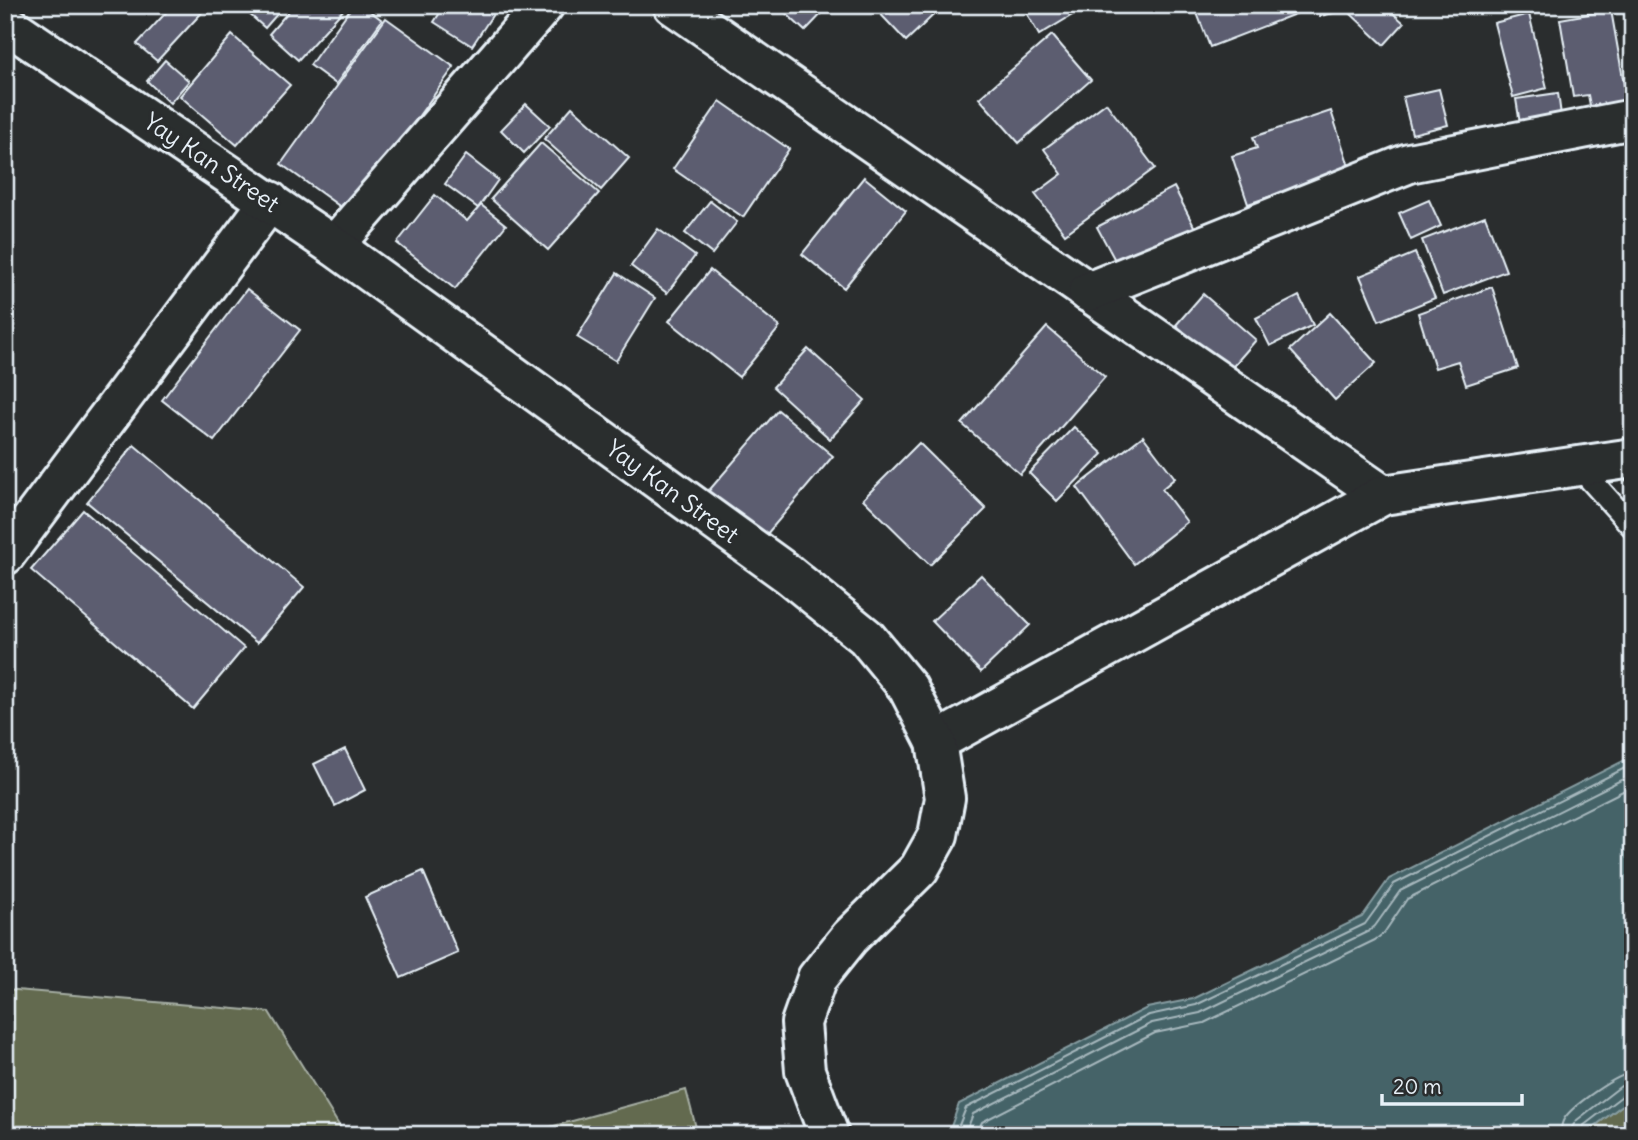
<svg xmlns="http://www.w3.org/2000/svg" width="1638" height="1140" font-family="Delius,sans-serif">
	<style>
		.green { fill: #646b50; stroke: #a6aea4; stroke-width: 2 }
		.water { fill: #456367; stroke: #869ca1; stroke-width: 2 }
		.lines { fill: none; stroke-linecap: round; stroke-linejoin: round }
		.shore { stroke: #a7b8be; stroke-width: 2 }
		.building { fill: #5b5d6f; stroke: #e8f1f8; stroke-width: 2 }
		.service-casing { stroke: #e8f1f8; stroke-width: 26 }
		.minor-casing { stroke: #e8f1f8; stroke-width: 44 }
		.secondary-casing { stroke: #e8f1f8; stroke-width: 44 }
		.service { stroke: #2a2d2e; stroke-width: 21 }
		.minor { stroke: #2a2d2e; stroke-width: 38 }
		.secondary { stroke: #2a2d2e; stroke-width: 38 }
		.labels { text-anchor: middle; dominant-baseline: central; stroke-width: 6; stroke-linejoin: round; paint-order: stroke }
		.street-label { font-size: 24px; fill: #e8f1f8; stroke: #2a2d2e }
	</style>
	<rect width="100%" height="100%" fill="#2a2d2e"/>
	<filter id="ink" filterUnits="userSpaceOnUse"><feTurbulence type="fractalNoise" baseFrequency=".0143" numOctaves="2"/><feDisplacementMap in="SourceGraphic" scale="14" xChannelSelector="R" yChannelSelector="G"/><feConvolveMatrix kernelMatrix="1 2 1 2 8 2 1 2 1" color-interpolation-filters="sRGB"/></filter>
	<g filter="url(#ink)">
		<g class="green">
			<path d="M 5,989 L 269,1012 L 345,1135 L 5,1135 Z"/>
			<path d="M 686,1090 L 698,1135 L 521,1135 Z"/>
			<path d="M 1633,1097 L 1633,1135 L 1583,1135 Z"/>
		</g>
		<path class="water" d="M 1633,756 L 1633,1097 L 1583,1135 L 948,1135 L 959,1104 L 1147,1008 L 1193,999 L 1362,917 L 1389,879 Z"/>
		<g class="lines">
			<g class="shore">
				<path d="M 955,1135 L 966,1108 L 1149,1015 L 1196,1005 L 1365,924 L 1394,884 L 1633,764"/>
				<path d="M 965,1135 L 973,1114 L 1152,1023 L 1200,1013 L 1369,931 L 1375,926 L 1400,891 L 1633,774"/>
				<path d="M 976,1135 L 982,1122 L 1155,1033 L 1204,1023 L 1375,940 L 1384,933 L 1407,899 L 1633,786"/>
				<path d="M 1560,1135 C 1561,1129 1561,1124 1564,1119 C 1572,1106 1618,1073 1633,1073"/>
				<path d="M 1571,1135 L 1572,1127 L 1577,1120 L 1621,1086 L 1633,1083"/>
				<path d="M 1580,1135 L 1583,1126 L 1626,1093 L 1633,1092"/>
			</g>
		</g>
		<g class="building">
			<path d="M 173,5 L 207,7 L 157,61 L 137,44 Z"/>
			<path d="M 239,5 L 285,5 L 265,28 Z"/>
			<path d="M 294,5 L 342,5 L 345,8 L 298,60 L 269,34 Z"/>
			<path d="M 353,5 L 362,5 L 382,20 L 336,84 L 310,65 Z"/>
			<path d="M 445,5 L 499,5 L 472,46 L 434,22 Z"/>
			<path d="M 777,5 L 830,5 L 805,31 Z"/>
			<path d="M 872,5 L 944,5 L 906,41 Z"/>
			<path d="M 1022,5 L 1075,5 L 1079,11 L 1039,35 Z"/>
			<path d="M 1194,5 L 1295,5 L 1298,13 L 1210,47 Z"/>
			<path d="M 1317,5 L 1352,5 L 1352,9 L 1320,16 Z"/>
			<path d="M 1359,5 L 1384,5 L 1404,23 L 1384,45 L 1351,14 Z"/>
			<path d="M 1611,10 L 1630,118 L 1594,125 L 1588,95 L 1573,97 L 1560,19 Z"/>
			<path d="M 1529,14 L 1547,88 L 1513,97 L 1494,23 Z"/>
			<path d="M 386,18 L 454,67 L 349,213 L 281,164 Z"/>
			<path d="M 232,35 L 290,85 L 237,145 L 180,96 Z"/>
			<path d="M 1052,35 L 1091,80 L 1019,143 L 979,98 Z"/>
			<path d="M 165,60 L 189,81 L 170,103 L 147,81 Z"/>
			<path d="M 1439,89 L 1448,125 L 1412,134 L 1403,97 Z"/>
			<path d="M 1558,93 L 1563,130 L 1522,136 L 1516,99 Z"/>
			<path d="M 720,101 L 789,149 L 743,217 L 673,169 Z"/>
			<path d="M 1106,103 L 1155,168 L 1065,234 L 1035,194 L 1062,174 L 1044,149 Z"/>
			<path d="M 526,104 L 550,126 L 524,153 L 501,130 Z"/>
			<path d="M 572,107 L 629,158 L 601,190 L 544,139 Z"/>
			<path d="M 1331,111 L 1350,169 L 1248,204 L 1232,156 L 1257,148 L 1253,137 Z"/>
			<path d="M 541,143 L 599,193 L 548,250 L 491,199 Z"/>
			<path d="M 466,155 L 498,180 L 478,208 L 445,184 Z"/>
			<path d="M 864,177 L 906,211 L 844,288 L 802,254 Z"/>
			<path d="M 1174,187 L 1199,236 L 1123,275 L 1097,227 Z"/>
			<path d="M 435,195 L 467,221 L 481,205 L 506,225 L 455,289 L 397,243 Z"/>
			<path d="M 1429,200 L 1441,226 L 1411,240 L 1399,213 Z"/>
			<path d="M 710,201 L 737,222 L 712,254 L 685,233 Z"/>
			<path d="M 1485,216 L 1506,271 L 1443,295 L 1422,240 Z"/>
			<path d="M 658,229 L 695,256 L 667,293 L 631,266 Z"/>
			<path d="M 1415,253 L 1435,298 L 1379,321 L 1360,276 Z"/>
			<path d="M 710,270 L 780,327 L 739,377 L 669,321 Z"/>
			<path d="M 617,273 L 655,298 L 616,361 L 577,337 Z"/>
			<path d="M 1492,287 L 1518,368 L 1466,385 L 1458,361 L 1435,368 L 1418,313 Z"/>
			<path d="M 247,289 L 300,330 L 214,441 L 162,400 Z"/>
			<path d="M 1203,294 L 1256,340 L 1229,371 L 1176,325 Z"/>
			<path d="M 1299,296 L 1313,325 L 1270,346 L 1256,318 Z"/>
			<path d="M 1330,313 L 1376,363 L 1335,400 L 1290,350 Z"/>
			<path d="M 1047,327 L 1105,377 L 1020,474 L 962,424 Z"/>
			<path d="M 808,349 L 865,400 L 830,439 L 773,387 Z"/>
			<path d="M 778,410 L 833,456 L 761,541 L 706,494 Z"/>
			<path d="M 1074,427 L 1103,454 L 1057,501 L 1029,473 Z"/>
			<path d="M 1143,436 L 1175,478 L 1162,489 L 1187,522 L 1134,564 L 1077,487 Z"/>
			<path d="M 919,443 L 986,509 L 930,565 L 863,499 Z"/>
			<path d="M 134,445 L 304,587 L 257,643 L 87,502 Z"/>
			<path d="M 83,510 L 244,648 L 193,709 L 31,570 Z"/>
			<path d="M 981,575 L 1030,625 L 981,672 L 932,621 Z"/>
			<path d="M 345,749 L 365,790 L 335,806 L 314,764 Z"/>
			<path d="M 423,871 L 458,953 L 401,978 L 365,897 Z"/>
		</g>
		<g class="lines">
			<g class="service-casing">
				<path id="service" d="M 1578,466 L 1633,527"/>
			</g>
			<g class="minor-casing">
				<g id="minor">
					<path d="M 673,5 L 1383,495"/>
					<path d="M 334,246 L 544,5"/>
					<path d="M 1088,292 L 1409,163 L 1633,119"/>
					<path d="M 5,555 L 270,201"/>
					<path d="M 936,742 L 1383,495 L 1633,458"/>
				</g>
			</g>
			<g class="secondary-casing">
				<path id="secondary" d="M 5,23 L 334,246 L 788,574 L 866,637 L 908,688 L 936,742 L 945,798 L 938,835 L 919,869 L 850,937 L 817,978 L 801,1023 L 805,1071 L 829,1135"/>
			</g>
			<use href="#service" class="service"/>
			<use href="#minor" class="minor"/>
			<use href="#secondary" class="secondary"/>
		</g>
	</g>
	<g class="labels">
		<g class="street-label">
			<text transform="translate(212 162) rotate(34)">Yay Kan Street</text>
			<text transform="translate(673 491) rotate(36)">Yay Kan Street</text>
		</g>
	</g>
	<rect width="1638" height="1140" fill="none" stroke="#2a2d2e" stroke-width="28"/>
	<rect x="14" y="14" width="1610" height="1112" fill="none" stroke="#e8f1f8" stroke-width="2.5" filter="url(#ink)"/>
	<path d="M1382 1094v10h140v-10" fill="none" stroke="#e8f1f8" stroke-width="3.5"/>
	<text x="1393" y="1094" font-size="21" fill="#e8f1f8" stroke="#2a2d2e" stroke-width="5" paint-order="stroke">20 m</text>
</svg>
